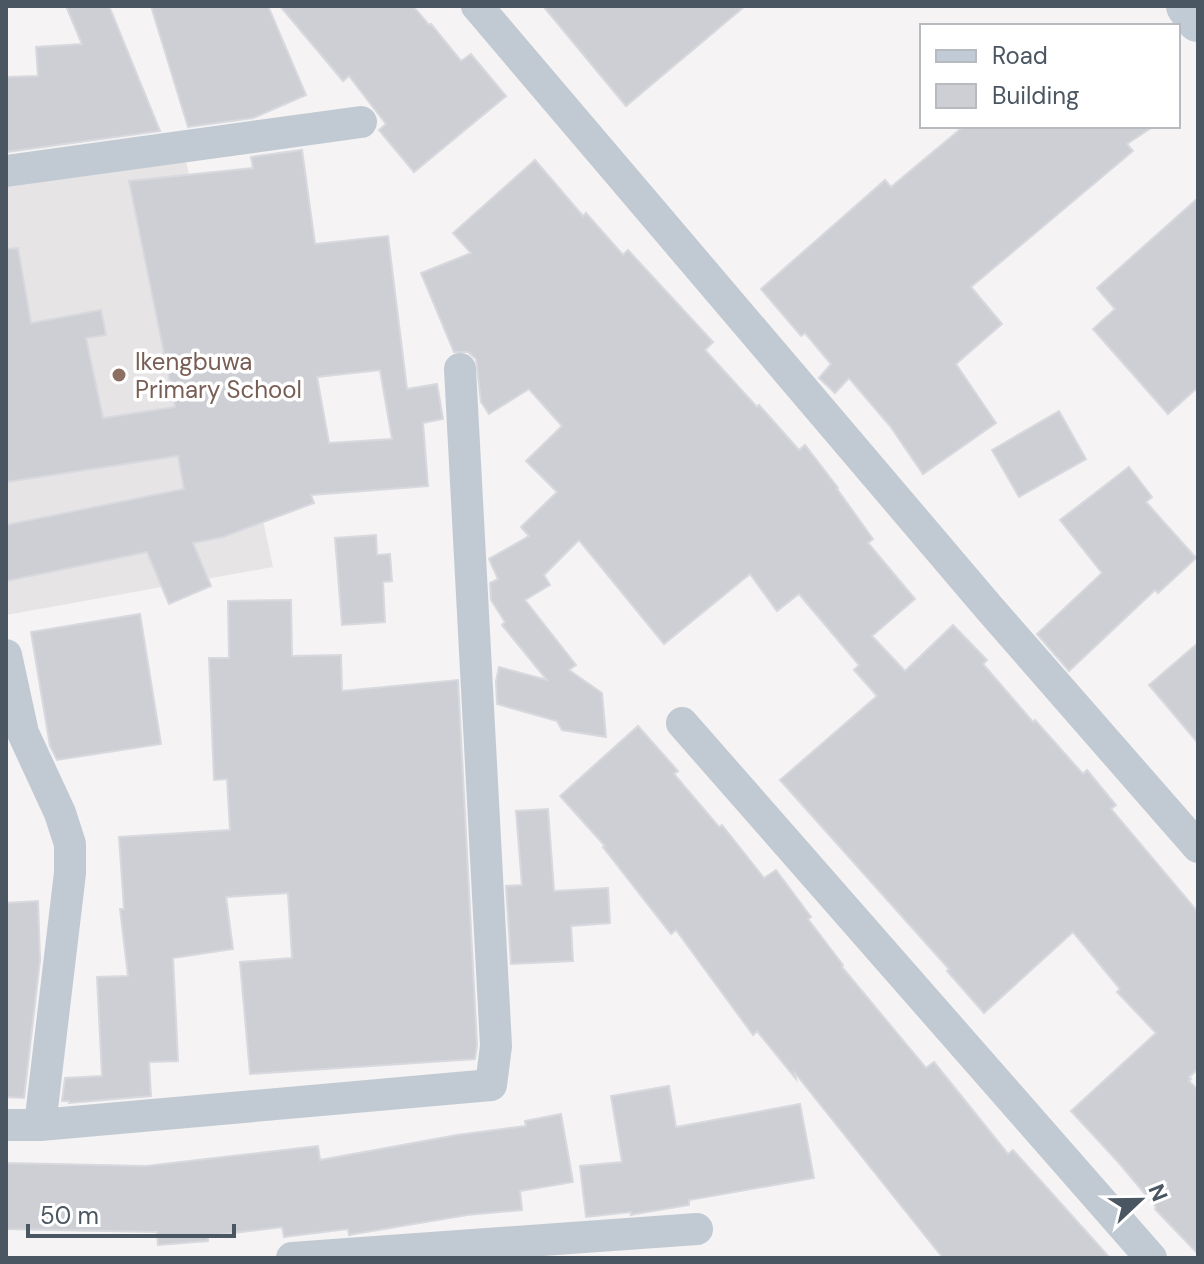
<svg xmlns="http://www.w3.org/2000/svg" width="1204" height="1264" font-family="'DM Sans',sans-serif">
	<style>
		.education { fill: #e6e4e5 }
		.building { fill: #cdcfd5; stroke: #d7d9de; stroke-width: 2; fill-rule: evenodd }
		.lines { fill: none; stroke-linecap: round; stroke-linejoin: round }
		.street { stroke: #c1cad2; stroke-width: 32 }
		.secondary { stroke: #c1cbd6; stroke-width: 44 }
		.education-dot { fill: #8d6e63; stroke: #fff; stroke-width: 3 }
		.labels { text-anchor: middle; dominant-baseline: central; stroke-width: 7; stroke-linejoin: round; paint-order: stroke }
		.education-label { font-size: 24px; fill: #785e54; stroke: #fff; text-anchor: start }
	</style>
	<rect width="100%" height="100%" fill="#f5f3f3"/>
	<path class="education" d="M 184,152 L 273,567 L 6,615 L 6,183 Z"/>
	<g class="building">
		<path d="M 66,6 L 109,6 L 160,131 L 6,152 L 6,77 L 38,76 L 36,47 L 82,44 Z"/>
		<path d="M 151,6 L 268,6 L 306,95 L 253,118 L 188,127 Z"/>
		<path d="M 280,6 L 413,6 L 429,25 L 431,24 L 461,61 L 471,54 L 506,96 L 414,172 L 379,130 L 386,124 L 349,76 L 343,81 Z"/>
		<path d="M 543,6 L 745,6 L 626,106 Z"/>
		<path d="M 964,126 L 1154,126 L 1127,144 L 1133,151 L 971,287 L 1002,324 L 956,364 L 996,423 L 923,474 L 890,426 L 849,378 L 835,393 L 819,378 L 831,364 L 805,333 L 801,336 L 761,289 L 885,180 L 891,187 Z"/>
		<path d="M 302,150 L 315,244 L 388,236 L 407,389 L 437,384 L 443,419 L 423,423 L 428,486 L 311,495 L 314,503 L 223,537 L 193,543 L 211,586 L 169,604 L 147,552 L 6,581 L 6,525 L 184,489 L 178,456 L 6,482 L 6,249 L 18,248 L 31,323 L 101,310 L 106,335 L 86,338 L 103,418 L 175,407 L 129,181 L 253,168 L 251,157 ZM 380,370 L 392,439 L 329,443 L 317,377 Z"/>
		<path d="M 535,160 L 583,216 L 586,213 L 623,255 L 628,250 L 713,342 L 705,350 L 757,407 L 759,405 L 799,450 L 805,445 L 838,488 L 837,489 L 873,539 L 868,543 L 915,599 L 872,636 L 905,671 L 953,625 L 987,660 L 983,664 L 1033,722 L 1035,720 L 1083,774 L 1087,770 L 1116,805 L 1111,809 L 1198,912 L 1198,1069 L 1189,1077 L 1191,1079 L 1189,1081 L 1198,1090 L 1198,1254 L 1155,1209 L 1156,1207 L 1119,1163 L 1071,1111 L 1156,1033 L 1117,992 L 1120,989 L 1073,932 L 984,1013 L 947,971 L 949,969 L 780,780 L 877,696 L 854,670 L 859,665 L 799,594 L 777,611 L 750,574 L 664,644 L 579,540 L 544,575 L 550,585 L 525,600 L 576,665 L 569,670 L 602,693 L 606,737 L 562,730 L 557,721 L 497,704 L 496,681 L 499,667 L 547,680 L 502,625 L 505,622 L 491,600 L 490,583 L 498,579 L 489,559 L 529,536 L 521,527 L 557,492 L 526,461 L 562,426 L 529,389 L 489,414 L 481,402 L 476,359 L 468,352 L 454,352 L 421,273 L 471,253 L 453,233 Z"/>
		<path d="M 1198,198 L 1198,387 L 1168,414 L 1093,329 L 1115,309 L 1097,288 Z"/>
		<path d="M 1059,411 L 1086,459 L 1019,497 L 992,450 Z"/>
		<path d="M 1129,467 L 1152,497 L 1146,502 L 1196,558 L 1158,593 L 1155,590 L 1069,671 L 1037,634 L 1102,573 L 1060,520 Z"/>
		<path d="M 376,535 L 377,555 L 390,554 L 392,581 L 383,582 L 385,622 L 342,625 L 335,538 Z"/>
		<path d="M 291,600 L 292,656 L 341,655 L 342,691 L 458,680 L 477,1045 L 475,1059 L 250,1074 L 240,962 L 292,958 L 288,893 L 226,897 L 233,949 L 173,958 L 178,1061 L 149,1062 L 151,1096 L 69,1103 L 69,1101 L 62,1101 L 65,1078 L 102,1076 L 97,977 L 128,976 L 120,909 L 124,909 L 119,837 L 230,830 L 227,779 L 214,780 L 209,658 L 229,658 L 228,601 Z"/>
		<path d="M 140,614 L 161,744 L 57,760 L 50,746 L 31,632 Z"/>
		<path d="M 1198,643 L 1198,743 L 1149,685 Z"/>
		<path d="M 638,726 L 678,771 L 674,774 L 719,827 L 722,825 L 764,878 L 776,870 L 811,917 L 808,919 L 843,965 L 842,967 L 926,1068 L 934,1062 L 1008,1154 L 1013,1150 L 1110,1258 L 943,1258 L 795,1073 L 796,1079 L 757,1031 L 753,1035 L 676,930 L 671,934 L 603,847 L 605,846 L 560,796 Z"/>
		<path d="M 548,809 L 554,891 L 608,888 L 610,923 L 571,926 L 573,961 L 511,964 L 506,886 L 522,885 L 516,811 Z"/>
		<path d="M 38,901 L 40,960 L 24,1098 L 6,1097 L 6,903 Z"/>
		<path d="M 669,1086 L 676,1127 L 800,1104 L 814,1178 L 689,1200 L 689,1205 L 635,1214 L 631,1215 L 631,1212 L 586,1217 L 580,1166 L 622,1162 L 611,1096 Z"/>
		<path d="M 561,1114 L 573,1182 L 520,1191 L 522,1210 L 467,1215 L 354,1234 L 349,1235 L 348,1229 L 284,1237 L 282,1227 L 208,1236 L 208,1241 L 158,1245 L 157,1232 L 6,1229 L 6,1163 L 146,1166 L 318,1146 L 320,1160 L 457,1135 L 526,1126 L 525,1121 Z"/>
	</g>
	<g class="lines">
		<g class="street">
			<path d="M 477,6 L 990,609 L 1198,847"/>
			<path d="M 6,171 L 361,122"/>
			<path d="M 6,655 L 23,733 L 60,813 L 70,844 L 70,873 L 40,1125"/>
			<path d="M 682,723 L 1151,1258"/>
			<path d="M 6,1125 L 40,1125 L 491,1085 L 496,1046 L 460,369"/>
			<path d="M 292,1258 L 697,1229"/>
		</g>
		<path class="secondary" d="M 1188,6 L 1198,20"/>
	</g>
	<circle class="education-dot" cx="119" cy="375" r="8"/>
	<g class="labels">
		<g class="education-label">
			<text x="135" y="361">Ikengbuwa<tspan x="135" dy="28">Primary School</tspan></text>
		</g>
	</g>
	<rect width="1204" height="1264" fill="none" stroke="#4a5661" stroke-width="16"/>
	<rect x="920" y="24" width="260" height="104" fill="#ffffff" stroke="#b7bbc0" stroke-width="2"/>
	<rect x="936" y="50" width="40" height="12" fill="#c1cbd6" stroke="#b7bbc0" stroke-width="2"/>
	<text x="992" y="64" font-size="24" fill="#4a5661">Road</text>
	<rect x="936" y="84" width="40" height="24" fill="#cdcfd5" stroke="#b7bbc0" stroke-width="2"/>
	<text x="992" y="104" font-size="24" fill="#4a5661">Building</text>
	<g transform="translate(1140 1200) rotate(68)" stroke="#ffffff" stroke-width="6" paint-order="stroke">
	<path d="M0-6L14 30L0 20L-14 30Z" fill="#4a5661"/>
	<text y="-12" font-size="22" font-weight="bold" text-anchor="middle" fill="#4a5661">N</text>
	</g>
	<path d="M28 1224v12h206v-12" fill="none" stroke="#4a5661" stroke-width="4"/>
	<text x="40" y="1224" font-size="24" fill="#4a5661" stroke="#ffffff" stroke-width="6" paint-order="stroke">50 m</text>
</svg>
